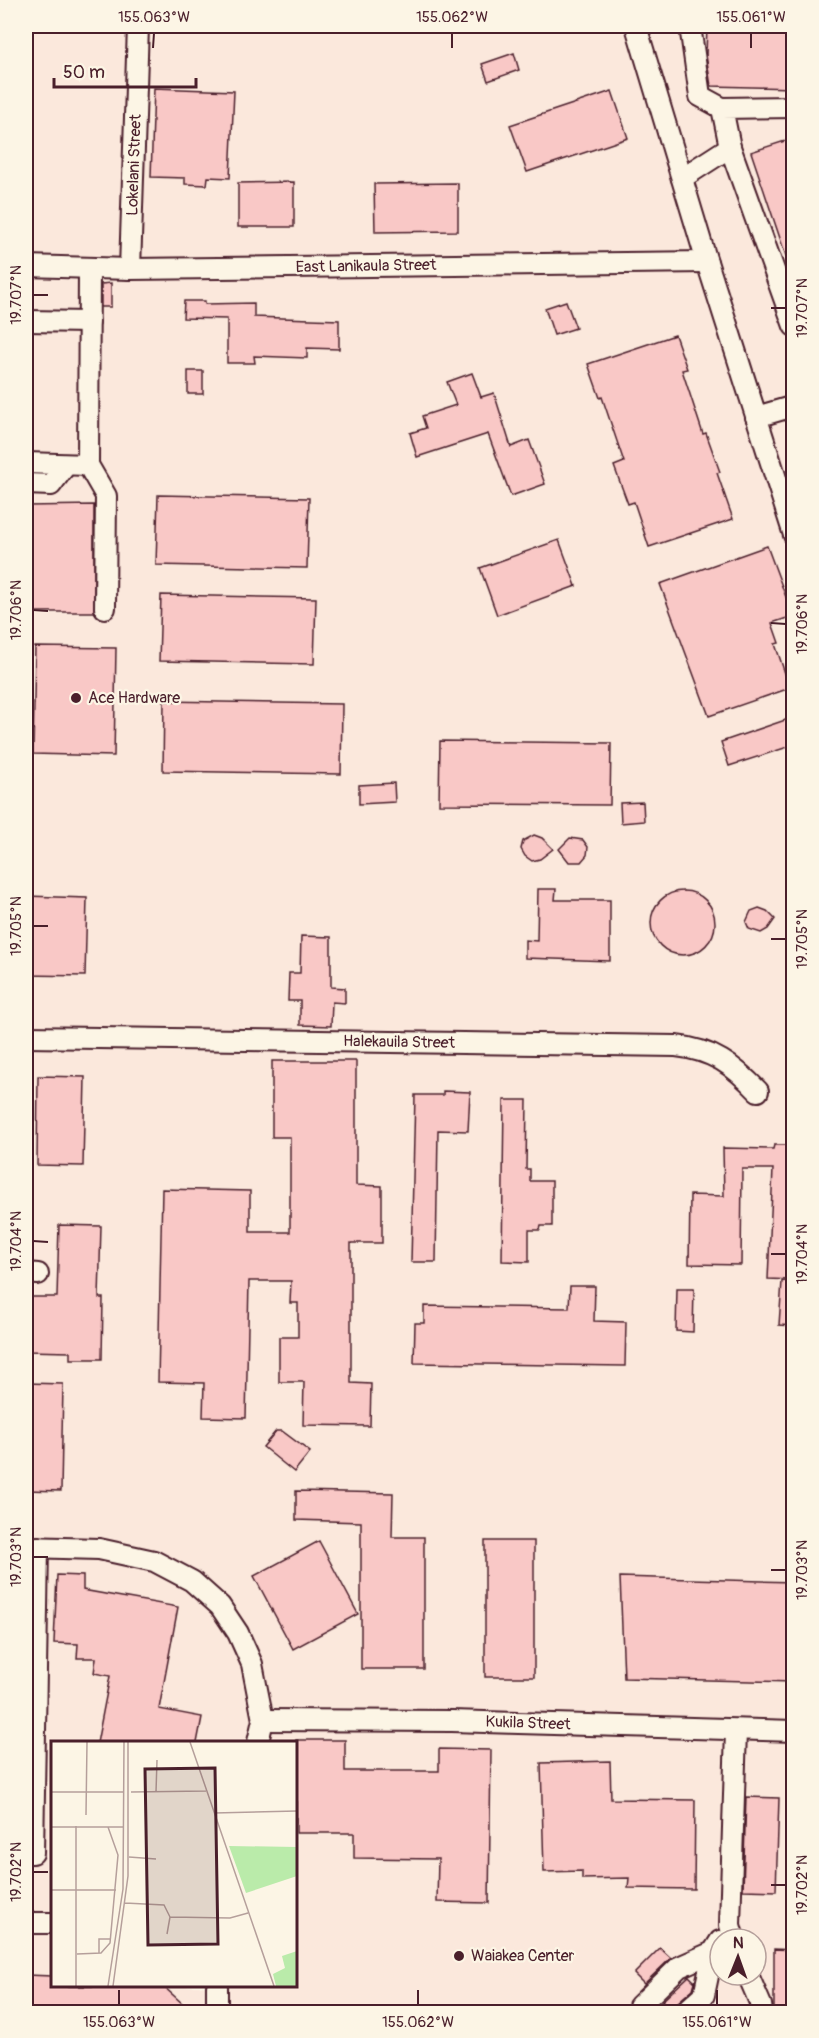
<svg xmlns="http://www.w3.org/2000/svg" width="819" height="2038" font-family="Pangolin,sans-serif">
	<style>
		.built { fill: #fbe8dc; fill-rule: evenodd }
		.building { fill: #f9c8c6; stroke: #4a1f2b; stroke-width: 1.5 }
		.lines { fill: none; stroke-linecap: round; stroke-linejoin: round }
		.minor-casing { stroke: #4a1f2b; stroke-width: 24 }
		.minor { stroke: #fcf5e5; stroke-width: 20 }
		.ticks { fill: none; stroke: #4a1f2b; stroke-width: 2 }
		.poi-dot { fill: #4a1f2b; stroke: #fcf5e5; stroke-width: 2 }
		.labels { text-anchor: middle; dominant-baseline: central; stroke-width: 4.5; stroke-linejoin: round; paint-order: stroke }
		.street-label { font-size: 16px; fill: #4a1f2b; stroke: #fcf5e5 }
		.poi-label { font-size: 16px; fill: #4a1f2b; stroke: #fcf5e5; text-anchor: start }
		.inset-road { fill: none; stroke: #b59f9b; stroke-width: 1.5 }
		.view { fill: #4a1f2b; fill-opacity: 0.15; stroke: #4a1f2b; stroke-width: 3 }
		.inset-edge { fill: none; stroke: #4a1f2b; stroke-width: 3 }
		.neatline { fill: none; stroke: #4a1f2b; stroke-width: 2 }
		.ticks-label { font-size: 15px; text-anchor: middle; fill: #4a1f2b }
	</style>
	<rect width="100%" height="100%" fill="#fcf5e5"/>
	<filter id="ink" filterUnits="userSpaceOnUse"><feTurbulence type="fractalNoise" baseFrequency=".0167" numOctaves="2"/><feDisplacementMap in="SourceGraphic" scale="12" xChannelSelector="R" yChannelSelector="G"/><feConvolveMatrix kernelMatrix="1 2 1 2 8 2 1 2 1" color-interpolation-filters="sRGB"/></filter>
	<g filter="url(#ink)">
		<path class="built" d="M 26,26 L 793,26 L 793,2012 L 26,2012 ZM 52,1742 L 296,1742 L 296,1986 L 52,1986 ZM 720,1939 L 756,1939 L 756,1975 L 720,1975 Z"/>
		<g class="building">
			<path d="M 707,26 L 794,26 L 794,88 L 711,86 L 706,55 Z"/>
			<path d="M 514,53 L 519,70 L 488,81 L 482,64 Z"/>
			<path d="M 154,88 L 234,91 L 230,178 L 208,177 L 207,185 L 185,184 L 185,178 L 151,177 Z"/>
			<path d="M 612,91 L 628,138 L 527,172 L 510,125 Z"/>
			<path d="M 794,138 L 794,270 L 791,271 L 751,152 Z"/>
			<path d="M 294,182 L 294,227 L 238,227 L 238,183 Z"/>
			<path d="M 458,183 L 458,231 L 375,232 L 374,184 Z"/>
			<path d="M 111,283 L 111,307 L 101,307 L 101,284 Z"/>
			<path d="M 184,301 L 205,301 L 205,304 L 254,303 L 254,317 L 339,320 L 339,349 L 307,348 L 307,358 L 254,356 L 255,363 L 227,363 L 227,319 L 183,318 Z"/>
			<path d="M 566,301 L 576,328 L 554,335 L 545,308 Z"/>
			<path d="M 675,335 L 687,369 L 682,370 L 703,434 L 706,433 L 720,472 L 717,473 L 733,519 L 649,547 L 634,502 L 628,504 L 614,466 L 624,462 L 602,397 L 600,398 L 588,364 Z"/>
			<rect x="188" y="371" width="15" height="23"/>
			<path d="M 472,373 L 481,397 L 494,393 L 511,447 L 529,440 L 545,484 L 511,496 L 488,434 L 417,457 L 410,433 L 426,428 L 422,416 L 456,405 L 447,382 Z"/>
			<path d="M 158,495 L 309,498 L 307,568 L 156,565 Z"/>
			<path d="M 94,505 L 94,612 L 26,612 L 26,506 Z"/>
			<path d="M 559,540 L 576,586 L 497,615 L 480,568 Z"/>
			<path d="M 767,546 L 793,616 L 772,623 L 779,643 L 775,644 L 790,688 L 709,716 L 660,584 Z"/>
			<path d="M 161,595 L 316,598 L 314,664 L 159,661 Z"/>
			<path d="M 35,647 L 116,648 L 114,756 L 33,754 Z"/>
			<path d="M 164,701 L 342,704 L 341,774 L 163,771 Z"/>
			<path d="M 794,717 L 794,745 L 729,766 L 721,742 Z"/>
			<path d="M 440,741 L 611,743 L 610,805 L 439,804 Z"/>
			<path d="M 394,783 L 395,802 L 359,804 L 359,785 Z"/>
			<path d="M 643,802 L 644,821 L 621,823 L 620,803 Z"/>
			<path d="M 534,835 L 542,838 L 553,849 L 540,859 L 532,861 L 525,856 L 521,849 L 523,841 Z"/>
			<path d="M 570,838 L 583,840 L 588,847 L 587,855 L 581,862 L 569,862 L 559,849 Z"/>
			<path d="M 538,889 L 556,889 L 555,900 L 610,900 L 610,961 L 525,958 L 525,940 L 537,941 Z"/>
			<circle cx="683" cy="923" r="32"/>
			<path d="M 26,896 L 87,898 L 85,976 L 26,975 Z"/>
			<path d="M 759,908 L 767,911 L 775,919 L 768,929 L 761,933 L 749,929 L 746,922 L 751,911 Z"/>
			<path d="M 301,936 L 331,937 L 331,987 L 345,988 L 345,1003 L 332,1002 L 331,1026 L 300,1025 L 300,1001 L 288,1001 L 289,973 L 300,973 Z"/>
			<path d="M 272,1061 L 356,1061 L 356,1185 L 382,1186 L 382,1243 L 351,1243 L 351,1383 L 371,1384 L 370,1426 L 303,1425 L 304,1382 L 279,1382 L 279,1337 L 298,1337 L 298,1303 L 290,1303 L 291,1281 L 249,1281 L 246,1418 L 203,1417 L 204,1383 L 158,1382 L 162,1189 L 250,1191 L 250,1232 L 290,1232 L 290,1137 L 272,1137 Z"/>
			<path d="M 38,1076 L 85,1077 L 83,1166 L 37,1165 Z"/>
			<path d="M 443,1091 L 470,1092 L 468,1131 L 438,1130 L 436,1262 L 411,1262 L 415,1095 L 443,1095 Z"/>
			<path d="M 504,1100 L 527,1100 L 526,1169 L 530,1169 L 530,1181 L 552,1181 L 552,1226 L 541,1226 L 540,1230 L 529,1230 L 529,1262 L 502,1261 Z"/>
			<path d="M 774,1145 L 794,1145 L 794,1280 L 768,1279 L 773,1169 L 742,1169 L 741,1265 L 689,1264 L 690,1195 L 724,1196 L 723,1148 L 773,1149 Z"/>
			<path d="M 59,1225 L 101,1226 L 99,1298 L 103,1298 L 102,1359 L 70,1359 L 70,1352 L 26,1351 L 26,1297 L 57,1297 Z"/>
			<path d="M 782,1281 L 794,1282 L 794,1326 L 779,1325 Z"/>
			<path d="M 570,1286 L 595,1286 L 594,1321 L 626,1322 L 625,1366 L 414,1363 L 415,1323 L 424,1323 L 424,1306 L 569,1308 Z"/>
			<path d="M 677,1289 L 694,1289 L 693,1332 L 676,1331 Z"/>
			<path d="M 26,1383 L 63,1384 L 61,1491 L 26,1490 Z"/>
			<path d="M 276,1431 L 282,1431 L 310,1452 L 294,1472 L 263,1447 Z"/>
			<path d="M 296,1491 L 393,1493 L 392,1537 L 424,1537 L 424,1669 L 361,1669 L 361,1522 L 296,1520 Z"/>
			<path d="M 319,1541 L 358,1614 L 293,1649 L 254,1576 Z"/>
			<rect x="485" y="1541" width="49" height="136"/>
			<path d="M 57,1575 L 83,1576 L 83,1590 L 178,1607 L 159,1709 L 202,1717 L 197,1743 L 97,1743 L 110,1676 L 94,1673 L 96,1658 L 77,1658 L 78,1644 L 54,1643 Z"/>
			<path d="M 620,1577 L 794,1582 L 794,1682 L 624,1678 Z"/>
			<path d="M 296,1740 L 345,1740 L 345,1771 L 439,1771 L 439,1749 L 491,1750 L 489,1903 L 437,1902 L 438,1859 L 354,1858 L 354,1833 L 296,1833 Z"/>
			<path d="M 610,1761 L 611,1799 L 695,1800 L 694,1889 L 628,1888 L 629,1878 L 582,1879 L 582,1871 L 544,1872 L 541,1763 Z"/>
			<path d="M 746,1797 L 779,1798 L 776,1891 L 743,1890 Z"/>
			<path d="M 660,1948 L 671,1958 L 644,1984 L 634,1974 Z"/>
			<path d="M 774,1949 L 794,1950 L 794,2013 L 774,2013 Z"/>
			<path d="M 26,1975 L 52,1976 L 52,1986 L 163,1986 L 193,2013 L 26,2013 Z"/>
			<path d="M 689,1976 L 695,1982 L 693,1989 L 677,2003 L 673,2012 L 662,2001 Z"/>
		</g>
		<g class="lines">
			<g class="minor-casing">
				<g id="minor">
					<path d="M 636,26 L 707,262 L 794,535"/>
					<path d="M 690,26 L 700,96 L 722,108"/>
					<path d="M 730,147 L 794,326"/>
					<path d="M 682,178 L 730,147 L 722,108 L 794,107"/>
					<path d="M 26,266 L 130,269 L 707,262"/>
					<path d="M 130,269 L 138,26"/>
					<path d="M 26,321 L 89,322"/>
					<path d="M 756,417 L 794,406"/>
					<path d="M 26,463 L 88,465 L 89,268"/>
					<path d="M 88,465 L 106,496 L 105,608"/>
					<path d="M 26,484 L 51,485 L 66,465"/>
					<path d="M 26,1037 L 676,1046 C 713,1050 733,1065 758,1091"/>
					<path d="M 26,1273 L 38,1274"/>
					<path d="M 26,1547 L 99,1549 L 154,1561 L 192,1581 L 220,1606 L 238,1633 L 252,1664 L 263,1720 L 258,1742"/>
					<path d="M 263,1720 L 452,1721 L 794,1731"/>
					<path d="M 26,1853 L 33,1853 L 38,1547"/>
					<path d="M 26,1923 L 52,1923"/>
					<path d="M 734,1939 L 730,1925 L 736,1730"/>
					<path d="M 748,1975 L 761,2005 L 762,2012"/>
					<path d="M 217,1986 L 217,2012"/>
					<path d="M 638,2012 L 639,2006 L 679,1967 L 713,1952 L 720,1941"/>
					<path d="M 685,2012 L 704,1995 L 713,1952"/>
				</g>
			</g>
			<use href="#minor" class="minor"/>
		</g>
	</g>
	<path class="ticks" d="M 153,48 L 154,33M 452,48 L 452,33M 751,48 L 751,33M 33,295 L 48,295M 771,308 L 786,308M 33,610 L 48,611M 771,623 L 786,624M 33,926 L 48,926M 771,939 L 786,939M 33,1241 L 48,1242M 771,1254 L 786,1254M 33,1557 L 48,1557M 771,1570 L 786,1570M 33,1872 L 48,1872M 771,1885 L 786,1885M 119,2005 L 119,1990M 418,2005 L 418,1990M 717,2005 L 717,1990"/>
	<g class="poi-dot">
		<circle cx="76" cy="698" r="6"/>
		<circle cx="459" cy="1956" r="6"/>
	</g>
	<g class="labels">
		<g class="street-label">
			<text transform="translate(134 165) rotate(-88)">Lokelani Street</text>
			<text transform="translate(366 266) rotate(-1)">East Lanikaula Street</text>
			<text transform="translate(399 1042) rotate(1)">Halekauila Street</text>
			<text transform="translate(528 1723) rotate(2)">Kukila Street</text>
		</g>
		<g class="poi-label">
			<text x="88" y="698">Ace Hardware</text>
			<text x="471" y="1956">Waiakea Center</text>
		</g>
	</g>
	<g transform="translate(51 1741)">
		<rect width="246" height="246" fill="#fcf5e5"/>
		<path d="M 178,105 L 246,106 L 246,135 L 195,152 ZM 246,210 L 246,245 L 225,245 L 222,233 L 234,227 L 231,215 Z" fill="#baebaa"/>
		<path class="inset-road" d="M 139,1 L 223,245M 0,51 L 73,51M 80,51 L 155,50M 105,51 L 106,19M 163,72 L 246,70M 35,74 L 36,1M 25,85 L 25,245M 0,86 L 73,86M 78,116 L 105,118M 0,149 L 65,149M 74,162 L 113,164 L 119,176 L 116,193M 119,176 L 179,177 L 197,172M 48,212 L 48,198 L 60,198M 26,213 L 50,212 L 59,202 L 67,114 L 57,86M 57,245 L 72,148 L 73,1M 62,245 L 77,135 L 77,1"/>
		<path class="view" d="M 164,27 L 167,203 L 97,204 L 94,28 Z"/>
		<rect width="246" height="246" class="inset-edge"/>
	</g>
	<rect width="819" height="2038" fill="none" stroke="#fcf5e5" stroke-width="66"/>
	<g transform="translate(738 1957) rotate(1)"><circle r="28" fill="#fcf5e5" stroke="#b59f9b" stroke-width="1.5"/>
	<path d="M0-4.5L10 22L0 15L-10 22Z" fill="#4a1f2b"/>
	<text y="-9" font-size="16" font-weight="bold" text-anchor="middle" fill="#4a1f2b">N</text>
	</g>
	<path d="M54 78v9h142v-9" fill="none" stroke="#4a1f2b" stroke-width="3"/>
	<text x="63" y="78" font-size="18" fill="#4a1f2b" stroke="#fcf5e5" stroke-width="4.5" paint-order="stroke">50 m</text>
	<rect x="33" y="33" width="753" height="1972" class="neatline"/>
	<g class="ticks-label">
		<text x="154" y="22">155.063°W</text>
		<text x="452" y="22">155.062°W</text>
		<text x="751" y="22">155.061°W</text>
		<text transform="translate(16 295) rotate(-90)" y="5">19.707°N</text>
		<text transform="translate(802 308) rotate(-90)" y="5">19.707°N</text>
		<text transform="translate(16 610) rotate(-90)" y="5">19.706°N</text>
		<text transform="translate(802 624) rotate(-90)" y="5">19.706°N</text>
		<text transform="translate(16 926) rotate(-90)" y="5">19.705°N</text>
		<text transform="translate(802 939) rotate(-90)" y="5">19.705°N</text>
		<text transform="translate(16 1241) rotate(-90)" y="5">19.704°N</text>
		<text transform="translate(802 1254) rotate(-90)" y="5">19.704°N</text>
		<text transform="translate(16 1557) rotate(-90)" y="5">19.703°N</text>
		<text transform="translate(802 1570) rotate(-90)" y="5">19.703°N</text>
		<text transform="translate(16 1872) rotate(-90)" y="5">19.702°N</text>
		<text transform="translate(802 1885) rotate(-90)" y="5">19.702°N</text>
		<text x="119" y="2027">155.063°W</text>
		<text x="418" y="2027">155.062°W</text>
		<text x="717" y="2027">155.061°W</text>
	</g>
</svg>
